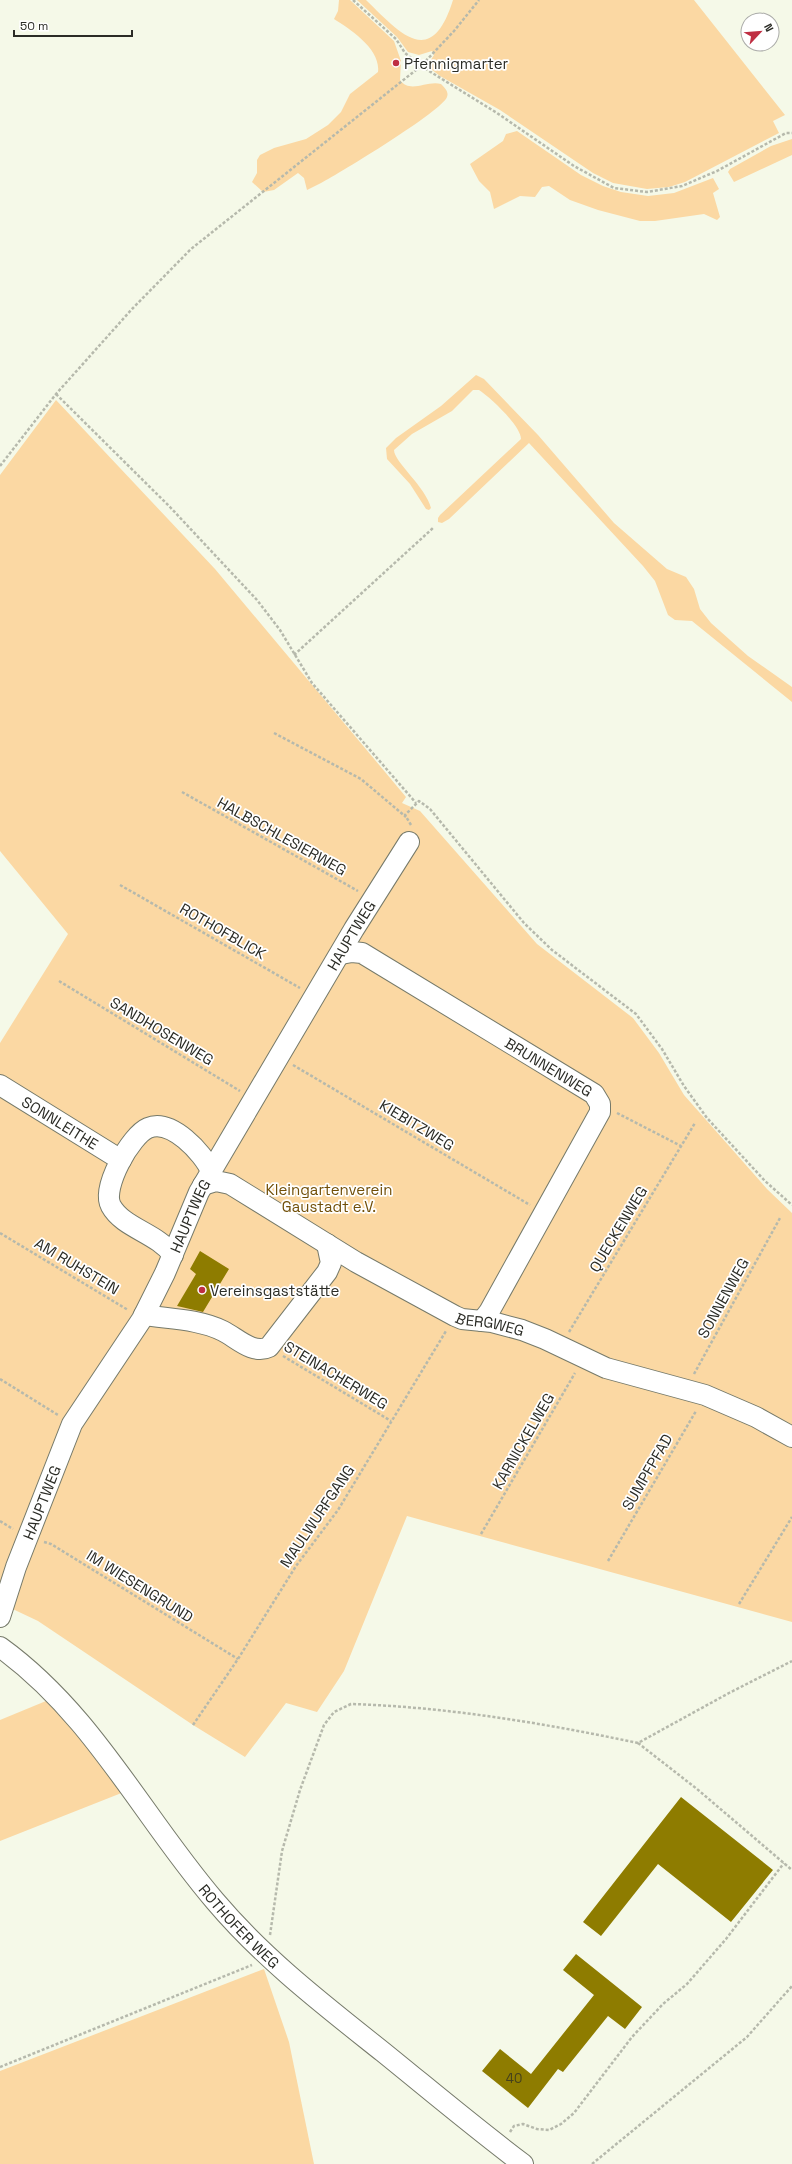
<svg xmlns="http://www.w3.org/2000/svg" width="792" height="2164" font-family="'Space Grotesk',sans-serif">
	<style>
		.green { fill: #fbd8a3 }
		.building { fill: #8e7c00 }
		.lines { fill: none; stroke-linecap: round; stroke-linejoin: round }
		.minor-casing { stroke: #767a6a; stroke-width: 22 }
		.path { stroke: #b6b9ac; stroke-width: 2.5; stroke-dasharray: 3 2; stroke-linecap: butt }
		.minor { stroke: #fff; stroke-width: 20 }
		.poi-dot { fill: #bf2e42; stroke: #fff; stroke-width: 1.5 }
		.labels { text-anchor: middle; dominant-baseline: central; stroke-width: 3.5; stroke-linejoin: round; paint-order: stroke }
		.number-label { font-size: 13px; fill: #44401c }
		.poi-label { font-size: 15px; fill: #2b2c26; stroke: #fff; text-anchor: start }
		.street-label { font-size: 15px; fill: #2b2c26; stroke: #fff }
		.park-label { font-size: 15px; fill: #714f08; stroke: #fff }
	</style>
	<rect width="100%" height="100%" fill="#f5f9e8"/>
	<g class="green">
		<path d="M 339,0 L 350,0 L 394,41 L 401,61 L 400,80 C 410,94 427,80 441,84 C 445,88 449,92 447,97 C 442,111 340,173 321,183 L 307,190 L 304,178 L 298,173 L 274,190 L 263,192 L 252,182 L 257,173 L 257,160 L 260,155 L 274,148 L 306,139 L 328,125 L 341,112 L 350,94 L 378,72 C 381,49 350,29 334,19 L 338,11 Z"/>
		<path d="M 357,0 L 366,0 C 399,32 431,71 453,0 L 694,0 L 785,115 L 773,121 L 779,133 L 685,182 L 669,187 L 647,189 L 613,183 L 593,173 L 500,110 L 440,76 L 427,66 L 434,55 L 432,51 L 419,55 L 408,52 L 397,37 Z"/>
		<path d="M 517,131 L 581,175 L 603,186 L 621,192 L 648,196 L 674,193 L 713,178 L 719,189 L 713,193 L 720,217 L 717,220 L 704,214 L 655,221 L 640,221 L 598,210 L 570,200 L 549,186 L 542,187 L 535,197 L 520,196 L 494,209 L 490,192 L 479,181 L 470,164 L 503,141 L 506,134 Z"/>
		<path d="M 792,139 L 792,155 L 734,182 L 728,172 L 730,169 L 771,146 Z"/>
		<path d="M 476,375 L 484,379 L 538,435 L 614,523 L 667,569 L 686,577 L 694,589 L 700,609 L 711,623 L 748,656 L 792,687 L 792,702 L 692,621 L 675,620 L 668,615 L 655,581 L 643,566 L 529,443 L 449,519 L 442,523 L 438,522 L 438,518 L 440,515 L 521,439 C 521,426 490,397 479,390 L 473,390 L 452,411 L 412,434 L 394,450 C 394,462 426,487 431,508 L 429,510 L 426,509 L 410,484 L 387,459 L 386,448 L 396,438 L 441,406 Z"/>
		<path d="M 56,400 L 215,569 L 406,797 L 402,803 L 420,811 L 537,944 L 633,1018 L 659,1053 L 684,1095 L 767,1189 L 792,1213 L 792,1622 L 407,1516 L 344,1671 L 317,1712 L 286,1703 L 245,1757 L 193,1725 L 38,1621 L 0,1603 L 0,1043 L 68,934 L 0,851 L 0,475 Z"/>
		<path d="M 46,1701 L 62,1709 L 124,1792 L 0,1841 L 0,1720 Z"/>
		<path d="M 264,1969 L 289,2042 L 314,2164 L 0,2164 L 0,2071 Z"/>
	</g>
	<g class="building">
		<path d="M 200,1251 L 229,1269 L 203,1312 L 177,1306 L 196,1274 L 190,1269 Z"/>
		<path d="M 681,1797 L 773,1870 L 731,1922 L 658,1864 L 601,1936 L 583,1922 Z"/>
		<path d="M 576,1954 L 642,2007 L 625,2029 L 608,2016 L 563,2072 L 558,2069 L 528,2108 L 482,2071 L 500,2049 L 531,2074 L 594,1995 L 563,1970 Z"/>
	</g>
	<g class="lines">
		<g class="minor-casing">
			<g id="minor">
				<path id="s1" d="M 341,954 L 352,952 L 362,953 L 594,1094 L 600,1104 L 600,1112 L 489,1312 L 482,1321"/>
				<path id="s2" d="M 0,1085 L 121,1160"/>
				<path id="s3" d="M 203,1185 L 216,1181 L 230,1184 L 356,1262 L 455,1316 L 462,1319 L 492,1322 L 522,1330 L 545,1339 L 606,1368 L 705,1395 L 756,1417 L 792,1437"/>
				<path d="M 173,1255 C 157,1233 123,1228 111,1206 C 101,1188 131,1135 148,1128 C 171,1118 203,1153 211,1171"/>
				<path d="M 144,1315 C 169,1319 199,1319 223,1331 C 237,1338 253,1355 269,1347 L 327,1272 L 331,1263 L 327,1244"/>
				<path id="s4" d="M 0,1617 L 16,1567 L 72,1424 L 142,1319 L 165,1273 L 199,1192 L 354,929 L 409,842"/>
				<path id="s5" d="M 0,1647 C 93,1714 142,1816 215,1901 C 264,1959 324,2005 383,2052 C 430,2090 475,2128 523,2164"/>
			</g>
		</g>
		<g class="path">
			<path d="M 353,0 L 396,39 L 405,53 L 421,66 L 497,113 L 574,166 L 614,188 L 647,192 L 682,186 L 717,171 L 786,133 L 792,133"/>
			<path d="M 56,394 L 170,507 L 257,600 L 280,630 L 312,683 L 416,803"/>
			<path d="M 0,466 L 56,394 L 132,309 L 191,249 L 421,66 L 454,31 L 479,0"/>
			<path d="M 294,655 L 433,528"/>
			<path d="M 274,733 L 361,779 L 406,817"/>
			<path d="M 182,792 L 358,891"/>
			<path d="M 411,825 L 405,815 L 419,801 L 430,809 L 524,923 L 552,950 L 636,1014 L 662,1049 L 684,1086 L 707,1118 L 765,1181 L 792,1205"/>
			<path d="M 120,885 L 300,988"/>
			<path d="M 59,981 L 240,1091"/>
			<path d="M 293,1065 L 530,1205"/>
			<path d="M 617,1113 L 681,1146"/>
			<path d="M 0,1233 L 128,1310"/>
			<path d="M 569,1332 L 695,1123"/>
			<path d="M 283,1356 L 391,1421"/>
			<path d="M 694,1374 L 780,1218"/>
			<path d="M 0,1379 L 58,1415"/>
			<path d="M 0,1521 L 13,1529"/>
			<path d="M 481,1534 L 575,1373"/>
			<path d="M 44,1542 L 51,1544 L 238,1659"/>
			<path d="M 608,1561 L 696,1411"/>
			<path d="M 739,1604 L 792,1517"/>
			<path d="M 193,1725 L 238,1659 L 296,1566 L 338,1510 L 446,1331"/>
			<path d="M 638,1743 L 697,1789 L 792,1870"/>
			<path d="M 270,1935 L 282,1851 L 300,1790 L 324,1725 L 334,1712 L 351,1704 C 447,1707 543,1723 638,1743 L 729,1693 L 792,1661"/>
			<path d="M 0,2067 L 252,1965"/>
			<path d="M 510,2132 L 514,2126 L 523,2124 L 537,2129 L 549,2130 L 561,2124 L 574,2113 L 632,2037 L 663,2004 L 687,1984 L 726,1939 L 784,1863"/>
			<path d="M 592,2164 L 747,2037 L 792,1986"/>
		</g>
		<use href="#minor" class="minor"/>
	</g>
	<g class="poi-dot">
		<circle cx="396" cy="63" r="4"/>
		<circle cx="202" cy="1290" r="4"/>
	</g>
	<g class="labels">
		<g class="number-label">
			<text x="514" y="2078">40</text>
		</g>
		<g class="poi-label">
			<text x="404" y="63">Pfennigmarter</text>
			<text x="210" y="1290">Vereinsgaststätte</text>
		</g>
		<g class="street-label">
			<text transform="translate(282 836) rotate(29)">HALBSCHLESIERWEG</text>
			<text transform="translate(223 931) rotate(30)">ROTHOFBLICK</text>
			<text stroke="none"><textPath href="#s4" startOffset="770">HAUPTWEG</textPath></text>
			<text transform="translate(162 1031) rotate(31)">SANDHOSENWEG</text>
			<text stroke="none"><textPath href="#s1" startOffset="240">BRUNNENWEG</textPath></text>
			<text stroke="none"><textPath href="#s2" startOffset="71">SONNLEITHE</textPath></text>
			<text transform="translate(417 1125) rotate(31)">KIEBITZWEG</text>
			<text stroke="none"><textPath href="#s4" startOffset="446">HAUPTWEG</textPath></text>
			<text transform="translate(618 1229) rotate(-59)">QUECKENWEG</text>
			<text transform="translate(77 1266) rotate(31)">AM RUHSTEIN</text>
			<text transform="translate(723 1298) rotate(-61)">SONNENWEG</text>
			<text stroke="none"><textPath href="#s3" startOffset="325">BERGWEG</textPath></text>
			<text transform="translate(336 1375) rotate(31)">STEINACHERWEG</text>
			<text transform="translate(523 1441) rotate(-60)">KARNICKELWEG</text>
			<text transform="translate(647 1472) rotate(-60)">SUMPFPFAD</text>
			<text stroke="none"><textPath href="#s4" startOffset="122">HAUPTWEG</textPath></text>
			<text transform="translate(317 1516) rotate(-56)">MAULWURFGANG</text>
			<text transform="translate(140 1586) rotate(32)">IM WIESENGRUND</text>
			<text stroke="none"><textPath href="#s5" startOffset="369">ROTHOFER WEG</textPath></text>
		</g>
		<g class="park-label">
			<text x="329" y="1189">Kleingartenverein<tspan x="329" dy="17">Gaustadt e.V.</tspan></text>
		</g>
	</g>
	<g transform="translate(760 32) rotate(64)"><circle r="19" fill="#ffffff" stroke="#aaaba8"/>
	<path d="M0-3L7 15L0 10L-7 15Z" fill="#bf2e42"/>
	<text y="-6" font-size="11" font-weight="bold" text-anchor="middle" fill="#2b2c26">N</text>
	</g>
	<path d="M14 30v6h118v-6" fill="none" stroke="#2b2c26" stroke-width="2"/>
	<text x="20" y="30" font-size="12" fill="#2b2c26" stroke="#ffffff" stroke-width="3" paint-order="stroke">50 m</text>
</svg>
